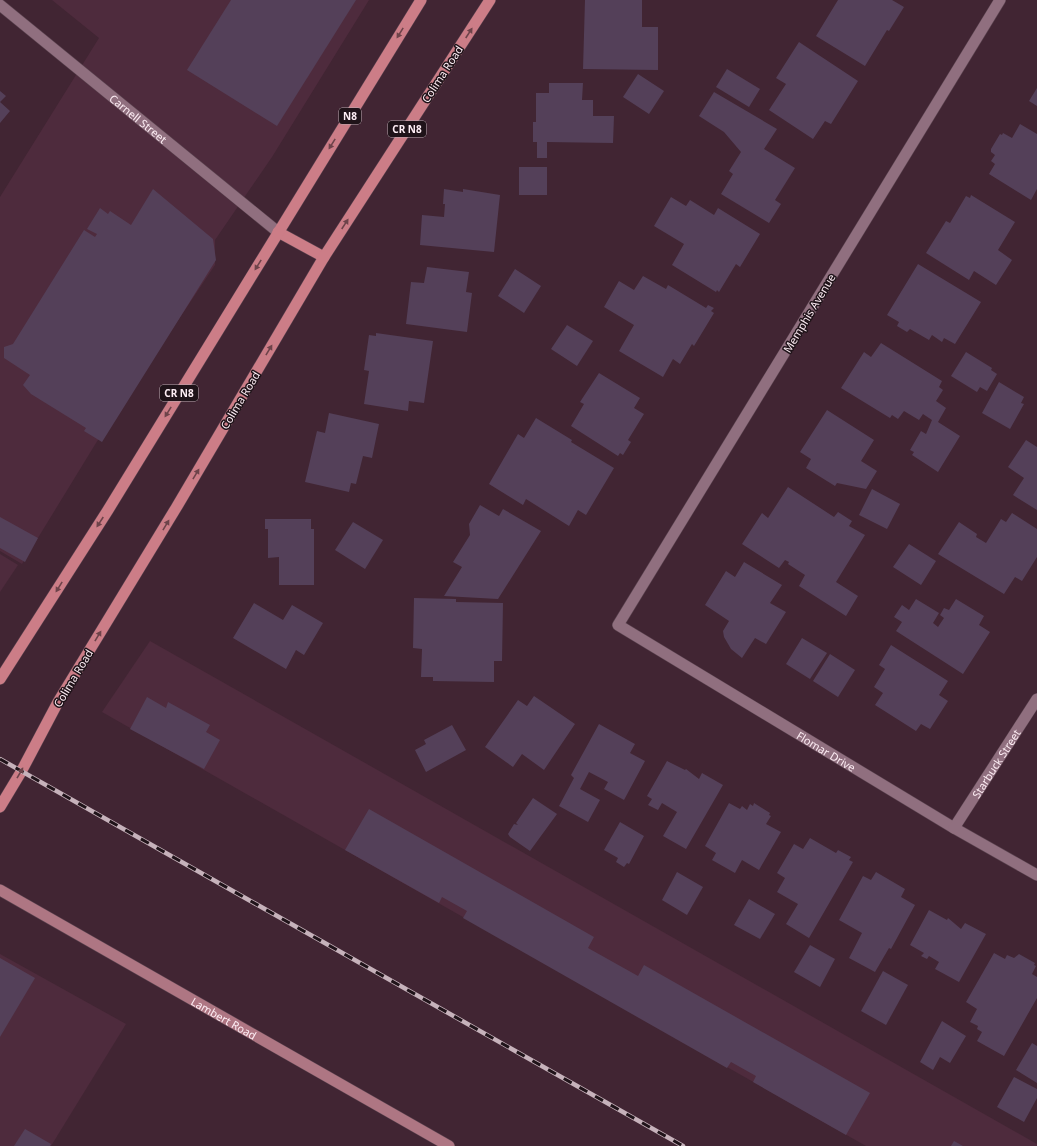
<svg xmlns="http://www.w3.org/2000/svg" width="1037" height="1146" font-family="'Noto Sans',sans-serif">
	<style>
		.built { fill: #4e2b3d }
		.building { fill: #544059 }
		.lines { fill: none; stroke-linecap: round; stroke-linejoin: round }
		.minor-casing { stroke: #5a434f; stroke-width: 12 }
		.secondary-casing { stroke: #5a434f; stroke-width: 12 }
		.primary-casing { stroke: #5a434f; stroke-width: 12 }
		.minor { stroke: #906f7f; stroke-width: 11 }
		.secondary { stroke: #ae7683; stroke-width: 11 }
		.primary { stroke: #cc7d87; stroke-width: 11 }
		.rail-casing { stroke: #c6b2bb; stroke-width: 4.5 }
		.rail { stroke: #1f1319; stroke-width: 3; stroke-dasharray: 9; stroke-linecap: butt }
		.oneway { fill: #6d434a }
		.labels { text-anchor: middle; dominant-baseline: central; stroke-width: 3; stroke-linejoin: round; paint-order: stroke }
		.shield { fill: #1f1319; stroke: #baacb2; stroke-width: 1 }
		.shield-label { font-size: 10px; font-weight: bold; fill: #fdedf4 }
		.street-label { font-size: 11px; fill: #fdedf4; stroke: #1f1319 }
	</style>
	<rect width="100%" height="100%" fill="#412533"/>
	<g class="built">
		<path d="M 52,0 L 369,0 L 272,157 L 215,240 L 215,265 L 96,443 L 22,564 L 0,551 L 0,197 L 99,38 Z"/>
		<path d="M 0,554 L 18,565 L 0,592 Z"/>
		<path d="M 150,641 L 1037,1144 L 1037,1146 L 866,1146 L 102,712 Z"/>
		<path d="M 0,954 L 126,1024 L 51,1146 L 0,1146 Z"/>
	</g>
	<g class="building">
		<path d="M 231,0 L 356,0 L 277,126 L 187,70 Z"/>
		<path d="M 585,0 L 642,0 L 642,27 L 658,27 L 658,70 L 583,69 Z"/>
		<path d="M 838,0 L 892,0 L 904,7 L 889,31 L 887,30 L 865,66 L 816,36 Z"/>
		<path d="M 799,42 L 858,81 L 831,124 L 825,121 L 813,139 L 769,110 L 786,84 L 776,78 Z"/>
		<path d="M 727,69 L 760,89 L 749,107 L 716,87 Z"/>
		<path d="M 638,74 L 664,91 L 649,114 L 623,97 Z"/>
		<path d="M 549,83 L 583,83 L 582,100 L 593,100 L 593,116 L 614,116 L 613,143 L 547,142 L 547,158 L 537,158 L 537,142 L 533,142 L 533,122 L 536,122 L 536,93 L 549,93 Z"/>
		<path d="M 1037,88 L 1037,106 L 1029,101 Z"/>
		<path d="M 0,91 L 6,96 L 0,102 L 10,111 L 0,123 Z"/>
		<path d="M 714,92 L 777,129 L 764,149 L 795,168 L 775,200 L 781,204 L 769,223 L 721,194 L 733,174 L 729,171 L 741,152 L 724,132 L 699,116 Z"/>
		<path d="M 1020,124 L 1037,134 L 1037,189 L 1031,200 L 989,174 L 995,164 L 991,161 L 995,155 L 991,152 L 991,149 L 1000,134 L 1002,135 L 1003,133 L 1012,138 Z"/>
		<rect x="519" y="167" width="28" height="28"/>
		<path d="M 153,189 L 213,239 L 216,260 L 102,442 L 84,431 L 86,428 L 31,394 L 23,385 L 30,375 L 4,358 L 4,347 L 13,344 L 84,230 L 95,237 L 97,234 L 87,229 L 100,208 L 108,214 L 110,211 L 131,225 Z"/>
		<path d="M 444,189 L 463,192 L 463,189 L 500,195 L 494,252 L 420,245 L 422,215 L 444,217 L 445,204 L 443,204 Z"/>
		<path d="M 971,195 L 1015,222 L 998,250 L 1012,260 L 996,285 L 974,271 L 969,280 L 926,253 L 946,221 L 950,223 L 966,196 L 970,198 Z"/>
		<path d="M 671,197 L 686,206 L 690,200 L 714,215 L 718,208 L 760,234 L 740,267 L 736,264 L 719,292 L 717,290 L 716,292 L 672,265 L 684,244 L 654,226 Z"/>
		<path d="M 918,264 L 981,302 L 955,344 L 944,338 L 942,342 L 932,335 L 929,340 L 910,329 L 907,332 L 897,326 L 899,322 L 887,315 Z"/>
		<path d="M 427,267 L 469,272 L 466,292 L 472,293 L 467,332 L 406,324 L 411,282 L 424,283 Z"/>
		<path d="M 515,269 L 541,286 L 524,313 L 498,296 Z"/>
		<path d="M 643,276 L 666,289 L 668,285 L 706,308 L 708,305 L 714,308 L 711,311 L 714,313 L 694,346 L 692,344 L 680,364 L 673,359 L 663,377 L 619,351 L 634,325 L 604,307 L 619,281 L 634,290 Z"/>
		<path d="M 567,325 L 593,341 L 577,366 L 551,349 Z"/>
		<path d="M 376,333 L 433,341 L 424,403 L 409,401 L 408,411 L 364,404 L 369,371 L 364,370 L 369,335 L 376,336 Z"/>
		<path d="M 881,343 L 942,381 L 939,387 L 943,390 L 936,401 L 946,408 L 938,422 L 960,436 L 938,472 L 912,455 L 914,452 L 910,450 L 921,431 L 926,434 L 932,420 L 923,414 L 919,420 L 904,411 L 898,419 L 892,415 L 890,418 L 841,388 L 864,352 L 871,357 Z"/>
		<path d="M 966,352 L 992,368 L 991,370 L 997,374 L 987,391 L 980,387 L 977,392 L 951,376 Z"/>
		<path d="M 599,373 L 640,398 L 634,408 L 644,414 L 628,440 L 631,442 L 623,455 L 620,453 L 618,456 L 571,426 L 584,404 L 580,402 Z"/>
		<path d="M 999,382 L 1024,397 L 1021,403 L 1024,404 L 1010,429 L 982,413 Z"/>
		<path d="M 827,410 L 874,440 L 861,461 L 877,471 L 866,489 L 837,483 L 835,486 L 806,468 L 811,459 L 800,452 Z"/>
		<path d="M 329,413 L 379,424 L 372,458 L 363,456 L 356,484 L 351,483 L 349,492 L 305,482 L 317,431 L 325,433 Z"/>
		<path d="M 536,418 L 572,440 L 571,442 L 614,468 L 586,515 L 578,510 L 569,526 L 526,499 L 523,505 L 489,484 L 518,434 L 524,438 Z"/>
		<path d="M 1026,440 L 1037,447 L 1037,510 L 1013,495 L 1024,478 L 1008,467 Z"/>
		<path d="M 788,487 L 834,517 L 838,512 L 852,521 L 849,526 L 865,535 L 836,582 L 858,596 L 846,616 L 799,586 L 805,575 L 788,564 L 789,562 L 785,560 L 779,568 L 742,544 L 762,513 L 768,518 Z"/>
		<path d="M 872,489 L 900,504 L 887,529 L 859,515 Z"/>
		<path d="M 480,505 L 499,516 L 503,509 L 541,531 L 498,599 L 444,596 L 462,567 L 453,562 L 470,535 L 469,524 Z"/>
		<path d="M 1012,513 L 1037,529 L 1037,557 L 1022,581 L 1015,577 L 1004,594 L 938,554 L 959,522 L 977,534 L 976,537 L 986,543 L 1001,519 L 1006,522 Z"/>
		<path d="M 0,517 L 38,538 L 25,562 L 0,548 Z"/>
		<path d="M 265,519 L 311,519 L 311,529 L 314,529 L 314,585 L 279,585 L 279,557 L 268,558 L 268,529 L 265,529 Z"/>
		<path d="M 353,522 L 383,540 L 365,569 L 335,550 Z"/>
		<path d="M 909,544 L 936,561 L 921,585 L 893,567 Z"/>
		<path d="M 744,562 L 782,585 L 770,603 L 786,612 L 766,644 L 755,638 L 742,658 L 731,649 L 724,637 L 723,631 L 729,621 L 705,605 L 726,571 L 735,577 Z"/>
		<path d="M 414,598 L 456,599 L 456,602 L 503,603 L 502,661 L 494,661 L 494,682 L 433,681 L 433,677 L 421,677 L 422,649 L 413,648 Z"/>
		<path d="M 916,599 L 939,613 L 933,623 L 938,627 L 944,618 L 940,615 L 944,608 L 949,610 L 956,599 L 984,616 L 979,625 L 990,632 L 963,674 L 896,631 L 902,622 L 894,617 L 902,605 L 909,610 Z"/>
		<path d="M 254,603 L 283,620 L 292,605 L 323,623 L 304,655 L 296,650 L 286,669 L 233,638 Z"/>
		<path d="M 802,638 L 827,653 L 810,679 L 786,664 Z"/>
		<path d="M 891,645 L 948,681 L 939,695 L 948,701 L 930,729 L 921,724 L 916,731 L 875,705 L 883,693 L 874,687 L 885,669 L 879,665 Z"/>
		<path d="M 830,654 L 855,670 L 838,697 L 813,681 Z"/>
		<path d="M 534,696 L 575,724 L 544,770 L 522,754 L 513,767 L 485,747 L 518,700 L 527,706 Z"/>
		<path d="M 147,697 L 166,708 L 168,702 L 210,725 L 206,732 L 220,740 L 204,769 L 130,729 Z"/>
		<path d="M 599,724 L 635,744 L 630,753 L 645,761 L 624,800 L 604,789 L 608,782 L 589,772 L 580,789 L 600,800 L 588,822 L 559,806 L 574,778 L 571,775 Z"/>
		<path d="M 452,725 L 466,750 L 426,772 L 415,750 L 426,744 L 424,740 Z"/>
		<path d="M 667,761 L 685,770 L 686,769 L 699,779 L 702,773 L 723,785 L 686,849 L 663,836 L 677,812 L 662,803 L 658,810 L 648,805 L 652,799 L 647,796 Z"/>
		<path d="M 533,798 L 557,814 L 530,851 L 510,837 L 508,834 L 514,824 L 518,825 L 516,823 Z"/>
		<path d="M 729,803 L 740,809 L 742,806 L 747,810 L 750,804 L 753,806 L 754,803 L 770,813 L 769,815 L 771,816 L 766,824 L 781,832 L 759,870 L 742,860 L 735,873 L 712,860 L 716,853 L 705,846 Z"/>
		<path d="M 369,809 L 594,937 L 588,948 L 638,976 L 644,965 L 870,1093 L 846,1135 L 753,1082 L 756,1076 L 731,1062 L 727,1068 L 463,918 L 467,911 L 442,897 L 439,903 L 345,850 Z"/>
		<path d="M 620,822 L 644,836 L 629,864 L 627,863 L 624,867 L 616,862 L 618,858 L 604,850 Z"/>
		<path d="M 810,838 L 836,853 L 838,850 L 851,857 L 849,860 L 853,862 L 809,938 L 786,924 L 798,904 L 777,892 L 785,878 L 777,873 L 794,844 L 803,849 Z"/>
		<path d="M 677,872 L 703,887 L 687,915 L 662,900 Z"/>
		<path d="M 876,872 L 905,889 L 901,897 L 915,905 L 891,949 L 889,948 L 875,972 L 849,958 L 862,933 L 839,920 L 863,876 L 871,880 Z"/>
		<path d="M 749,899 L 775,914 L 760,939 L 734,925 Z"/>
		<path d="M 929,910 L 947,920 L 948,918 L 961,929 L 965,923 L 986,934 L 959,982 L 935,969 L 939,962 L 929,956 L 927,959 L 921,956 L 924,953 L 910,945 Z"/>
		<path d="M 810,945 L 835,959 L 820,987 L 794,972 Z"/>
		<path d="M 994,953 L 1005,959 L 1007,955 L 1014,958 L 1019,954 L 1035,963 L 1034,965 L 1036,966 L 1032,974 L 1037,977 L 1037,998 L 1004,1056 L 977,1041 L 982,1032 L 977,1029 L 978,1026 L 970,1022 L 977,1009 L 966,1002 Z"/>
		<path d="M 0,958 L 35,978 L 0,1037 Z"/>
		<path d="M 883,971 L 908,985 L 886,1025 L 861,1011 Z"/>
		<path d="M 942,1021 L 966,1036 L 950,1063 L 940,1057 L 933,1070 L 920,1062 Z"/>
		<path d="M 1032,1043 L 1037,1046 L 1037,1083 L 1016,1070 Z"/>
		<path d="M 1014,1077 L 1037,1089 L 1037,1098 L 1024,1122 L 997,1107 Z"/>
		<path d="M 25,1129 L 51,1144 L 50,1146 L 14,1146 Z"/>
		<path d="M 954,1141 L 963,1146 L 951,1146 Z"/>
	</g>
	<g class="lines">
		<g class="minor-casing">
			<g id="minor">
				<path id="s1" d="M 1000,0 L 618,625 L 954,828 L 1037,875"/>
				<path id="s2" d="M 0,5 L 278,232"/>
				<path id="s3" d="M 954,828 L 1037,699"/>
			</g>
		</g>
		<g class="secondary-casing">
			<g id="secondary">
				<path id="s4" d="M 0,890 L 449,1146"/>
			</g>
		</g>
		<g class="primary-casing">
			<g id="primary">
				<path d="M 278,232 L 324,257"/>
				<path d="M 0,679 L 108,510 L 421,0"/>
				<path d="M 0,807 L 21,772 L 58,702 L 176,508 L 324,257 L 490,0"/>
			</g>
		</g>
		<use href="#minor" class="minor"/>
		<use href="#secondary" class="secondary"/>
		<use href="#primary" class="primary"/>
		<g class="rail-casing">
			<path id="rail" d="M 0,759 L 683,1146"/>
		</g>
		<use href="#rail" class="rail"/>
	</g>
	<defs><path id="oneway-solid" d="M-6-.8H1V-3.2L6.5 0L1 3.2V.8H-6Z"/></defs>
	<g class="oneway">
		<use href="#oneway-solid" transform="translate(400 33) rotate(122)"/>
		<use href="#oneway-solid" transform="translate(469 33) rotate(-57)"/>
		<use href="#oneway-solid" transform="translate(332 144) rotate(122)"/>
		<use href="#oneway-solid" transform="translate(345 224) rotate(-57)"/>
		<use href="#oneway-solid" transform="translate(258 265) rotate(122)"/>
		<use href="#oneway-solid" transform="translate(269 350) rotate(-59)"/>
		<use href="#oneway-solid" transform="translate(168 412) rotate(122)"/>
		<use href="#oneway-solid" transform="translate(196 474) rotate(-59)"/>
		<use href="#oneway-solid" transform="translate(100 522) rotate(123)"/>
		<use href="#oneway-solid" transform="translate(166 525) rotate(-59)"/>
		<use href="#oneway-solid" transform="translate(59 587) rotate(122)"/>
		<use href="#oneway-solid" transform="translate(98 636) rotate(-59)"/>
		<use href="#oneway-solid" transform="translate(20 773) rotate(-60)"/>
	</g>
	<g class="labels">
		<g class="shield">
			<rect x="339" y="108" width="22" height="16" rx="3"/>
			<rect x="388" y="121" width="38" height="16" rx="3"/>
			<rect x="160" y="385" width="38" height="16" rx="3"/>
		</g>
		<g class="shield-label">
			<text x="350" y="116">N8</text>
			<text x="407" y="129">CR N8</text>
			<text x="179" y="393">CR N8</text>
		</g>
		<g class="street-label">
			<text transform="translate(442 74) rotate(-57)">Colima Road</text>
			<text stroke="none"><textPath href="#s2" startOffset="179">Carnell Street</textPath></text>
			<text transform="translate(809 313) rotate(-59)">Memphis Avenue</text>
			<text transform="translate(240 400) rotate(-59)">Colima Road</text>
			<text transform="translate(73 678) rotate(-59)">Colima Road</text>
			<text stroke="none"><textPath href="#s1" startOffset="976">Flomar Drive</textPath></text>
			<text stroke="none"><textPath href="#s3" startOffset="77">Starbuck Street</textPath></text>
			<text stroke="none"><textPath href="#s4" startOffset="258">Lambert Road</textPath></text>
		</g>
	</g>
</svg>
